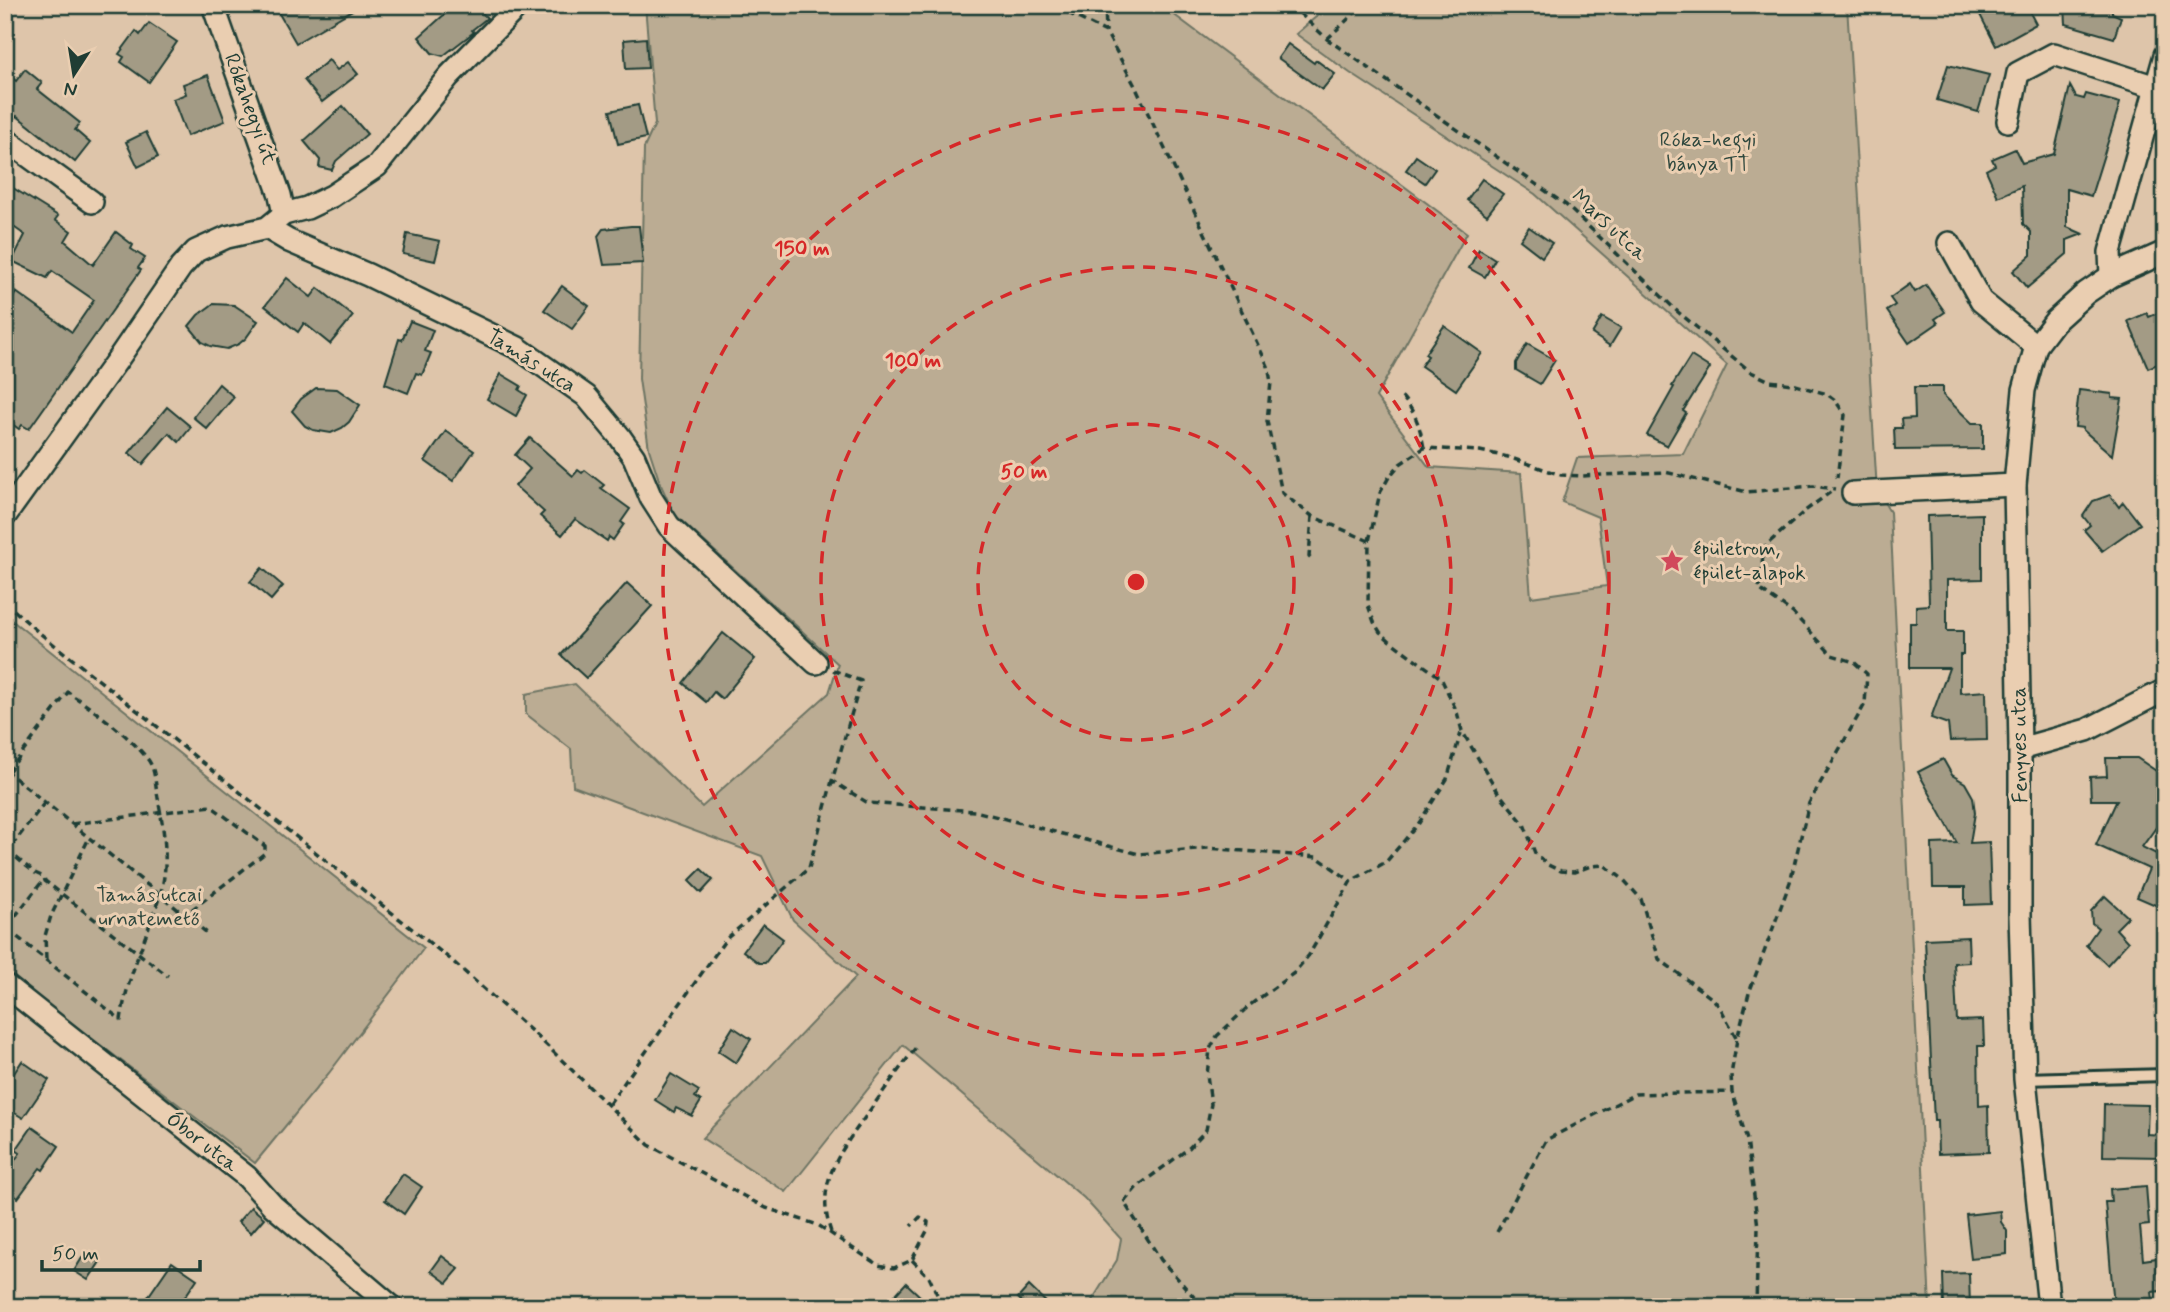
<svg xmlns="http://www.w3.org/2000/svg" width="2170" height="1312" font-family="Mynerve,sans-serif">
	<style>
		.green { fill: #bbac93; stroke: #6d7464; stroke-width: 2 }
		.building { fill: #a39b85; stroke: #1f3d34; stroke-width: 2 }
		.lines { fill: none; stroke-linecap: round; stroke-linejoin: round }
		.service-casing { stroke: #1f3d34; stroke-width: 16 }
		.minor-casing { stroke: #1f3d34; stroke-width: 26 }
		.path { stroke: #1f3d34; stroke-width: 3.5; stroke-dasharray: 7 5; stroke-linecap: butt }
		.service { stroke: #eaceb1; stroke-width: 10 }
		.minor { stroke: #eaceb1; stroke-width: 21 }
		.ring { fill: none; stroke: #d62828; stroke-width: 3.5; stroke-dasharray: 12 9 }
		.labels { text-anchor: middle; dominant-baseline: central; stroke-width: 6; stroke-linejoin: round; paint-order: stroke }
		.street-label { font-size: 21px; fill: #1f3d34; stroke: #eaceb1 }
		.park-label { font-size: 21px; fill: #2f483e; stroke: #eaceb1 }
		.poi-label { font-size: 21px; fill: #1f3d34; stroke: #eaceb1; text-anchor: start }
		.centre { fill: #d62828; stroke: #eaceb1; stroke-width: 3.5 }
		.ring-label { font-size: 21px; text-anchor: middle; font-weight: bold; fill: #d62828; stroke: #eaceb1; stroke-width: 6; stroke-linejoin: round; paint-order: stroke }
	</style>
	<rect width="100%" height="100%" fill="#dec5aa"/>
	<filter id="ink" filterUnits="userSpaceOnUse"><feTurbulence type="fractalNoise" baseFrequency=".0143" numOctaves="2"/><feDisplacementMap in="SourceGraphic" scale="14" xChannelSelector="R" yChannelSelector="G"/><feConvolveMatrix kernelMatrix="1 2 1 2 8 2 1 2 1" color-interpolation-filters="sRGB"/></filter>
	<g filter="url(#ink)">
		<g class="green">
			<path d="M 645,5 L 1161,5 L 1467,233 L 1376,397 L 1429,467 L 1521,473 L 1531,597 L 1607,586 L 1598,517 L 1562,502 L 1577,458 L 1683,454 L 1727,365 L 1535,194 L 1350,73 L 1296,34 L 1330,5 L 1847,5 L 1877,491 L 1890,512 L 1930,1307 L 1088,1307 L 1117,1260 L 1121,1239 L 1084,1198 L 903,1045 L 786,1192 L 702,1138 L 856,977 L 793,920 L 762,856 L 573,786 L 571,749 L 526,714 L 526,694 L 575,684 L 702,807 L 829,693 L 838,664 L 674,514 L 660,483 L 649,449 L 639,379 L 644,148 L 655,124 Z"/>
			<path d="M 5,615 L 424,948 L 329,1073 L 255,1163 L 5,972 Z"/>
		</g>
		<g class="building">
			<path d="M 274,5 L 361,5 L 296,43 Z"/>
			<path d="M 455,5 L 475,5 L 487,18 L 472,30 L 474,32 L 443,56 L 432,53 L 419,37 Z"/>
			<path d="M 1975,5 L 2026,5 L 2036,24 L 1996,46 Z"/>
			<path d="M 2065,5 L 2112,5 L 2112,13 L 2121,17 L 2114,38 L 2066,24 Z"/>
			<path d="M 149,23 L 177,42 L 149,82 L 121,62 L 124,57 L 119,54 L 136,31 L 140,35 Z"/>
			<path d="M 646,38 L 648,68 L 626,69 L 624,40 Z"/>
			<path d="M 1288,44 L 1314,63 L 1316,60 L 1335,74 L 1322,90 L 1278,58 Z"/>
			<path d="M 329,60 L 337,70 L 348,62 L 358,74 L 322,102 L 304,80 Z"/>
			<path d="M 1948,65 L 1989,75 L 1978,112 L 1937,100 Z"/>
			<path d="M 25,69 L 42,83 L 37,89 L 80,123 L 75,130 L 90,143 L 75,162 L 17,116 L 15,117 L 5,110 L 5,72 L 16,81 Z"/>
			<path d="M 208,75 L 225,121 L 187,136 L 173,99 L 186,94 L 183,84 Z"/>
			<path d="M 2070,86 L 2076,97 L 2084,99 L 2086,94 L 2120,103 L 2091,196 L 2067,189 L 2067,227 L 2083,234 L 2067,240 L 2067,254 L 2027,288 L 2013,271 L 2031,255 L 2031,232 L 2023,224 L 2022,186 L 1998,197 L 1986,170 L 1995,165 L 1992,159 L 2015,149 L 2022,163 L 2054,154 Z"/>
			<path d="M 638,105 L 646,138 L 618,144 L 610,111 Z"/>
			<path d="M 343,106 L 367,134 L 336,161 L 332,170 L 319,167 L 320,160 L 304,141 Z"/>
			<path d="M 146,132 L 158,157 L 138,167 L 126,142 Z"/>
			<path d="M 1416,156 L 1435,169 L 1425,183 L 1406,170 Z"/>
			<path d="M 1482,179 L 1503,194 L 1487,215 L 1467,200 Z"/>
			<path d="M 5,183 L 58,216 L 55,220 L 71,231 L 65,241 L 93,265 L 116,232 L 133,245 L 131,249 L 145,258 L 138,268 L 141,270 L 29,429 L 22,425 L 19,429 L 5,419 L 5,314 L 16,292 L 72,332 L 94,300 L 52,271 L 47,278 L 12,261 L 25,235 L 5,221 Z"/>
			<path d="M 631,226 L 639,226 L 643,263 L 604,265 L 598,236 L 603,229 Z"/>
			<path d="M 1529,227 L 1552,243 L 1542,257 L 1520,240 Z"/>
			<path d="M 407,234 L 440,241 L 435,261 L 403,254 Z"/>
			<path d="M 1479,249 L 1495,259 L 1485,277 L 1469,268 Z"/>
			<path d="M 287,278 L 311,297 L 318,288 L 353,316 L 330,344 L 304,323 L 298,332 L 265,306 Z"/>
			<path d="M 1910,284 L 1915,292 L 1926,285 L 1945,312 L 1935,319 L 1938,323 L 1909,343 L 1887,311 L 1895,305 L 1890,298 Z"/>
			<path d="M 562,286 L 589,306 L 572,329 L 544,310 Z"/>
			<path d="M 213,304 L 234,305 L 258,321 L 246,338 L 239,344 L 227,349 L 210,346 L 202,342 L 189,326 L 198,315 Z"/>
			<path d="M 2165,310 L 2165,361 L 2148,368 L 2128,321 L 2147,313 L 2149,317 Z"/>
			<path d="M 1602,317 L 1621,328 L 1610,346 L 1592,334 Z"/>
			<path d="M 410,321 L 433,330 L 425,351 L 431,353 L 422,375 L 416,373 L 408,393 L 385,384 L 399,339 L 402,340 Z"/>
			<path d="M 1444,326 L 1482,353 L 1456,390 L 1421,366 L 1428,356 L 1425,354 Z"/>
			<path d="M 1527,344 L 1555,360 L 1540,384 L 1516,370 L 1516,363 Z"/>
			<path d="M 1691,356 L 1710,368 L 1683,411 L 1686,413 L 1667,446 L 1647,435 L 1674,387 L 1672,386 Z"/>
			<path d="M 501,374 L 521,386 L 519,390 L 527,395 L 516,416 L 487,399 Z"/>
			<path d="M 219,384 L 234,397 L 207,429 L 193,417 Z"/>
			<path d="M 1914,387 L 1943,387 L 1943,395 L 1972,423 L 1983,423 L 1983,449 L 1895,450 L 1894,428 L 1902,428 L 1901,419 L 1915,418 Z"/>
			<path d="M 316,388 L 337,389 L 360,405 L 349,422 L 342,428 L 331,433 L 313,430 L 305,426 L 292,411 L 301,399 Z"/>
			<path d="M 2079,390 L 2112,394 L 2112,398 L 2122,399 L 2112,455 L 2083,430 L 2083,428 L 2075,427 Z"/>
			<path d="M 167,407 L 191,427 L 179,442 L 169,433 L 143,464 L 129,453 Z"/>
			<path d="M 446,431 L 474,451 L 453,481 L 425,461 Z"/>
			<path d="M 530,438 L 573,476 L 578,470 L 582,473 L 585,470 L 604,485 L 601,488 L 630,509 L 621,522 L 624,524 L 613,540 L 609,537 L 607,541 L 575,519 L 562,535 L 540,516 L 544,512 L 515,486 L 530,469 L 515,455 Z"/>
			<path d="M 2110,495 L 2119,507 L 2123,502 L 2140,524 L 2102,551 L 2084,530 L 2090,525 L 2083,516 L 2093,501 Z"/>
			<path d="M 1982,514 L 1982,579 L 1947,580 L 1947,631 L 1963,631 L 1963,655 L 1960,655 L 1960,693 L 1986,691 L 1987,740 L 1950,741 L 1948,724 L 1931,718 L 1949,668 L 1910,668 L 1910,623 L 1916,623 L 1916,606 L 1929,605 L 1927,516 Z"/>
			<path d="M 262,568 L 283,586 L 271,600 L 250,582 Z"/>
			<path d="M 627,583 L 652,606 L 586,678 L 561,655 Z"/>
			<path d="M 723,633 L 755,659 L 722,699 L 714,692 L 706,702 L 683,683 Z"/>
			<path d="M 2106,758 L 2137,758 L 2165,777 L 2165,815 L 2142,847 L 2156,854 L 2165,835 L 2165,896 L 2160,907 L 2137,897 L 2149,869 L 2096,845 L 2117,800 L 2091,800 L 2090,777 L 2107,776 Z"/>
			<path d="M 1943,759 L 1952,775 L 1965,783 L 1973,797 L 1975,813 L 1970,843 L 1989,842 L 1991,904 L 1965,905 L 1965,887 L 1933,887 L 1932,844 L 1957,843 L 1918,772 Z"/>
			<path d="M 701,869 L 713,880 L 701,893 L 689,881 Z"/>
			<path d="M 2105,896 L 2128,917 L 2116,929 L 2128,942 L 2107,965 L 2086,945 L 2098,928 L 2092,923 L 2091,911 Z"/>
			<path d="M 763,924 L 783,939 L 765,963 L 759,963 L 743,951 Z"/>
			<path d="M 1968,937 L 1969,962 L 1954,963 L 1957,1021 L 1983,1020 L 1984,1046 L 1978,1046 L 1979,1106 L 1988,1105 L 1989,1152 L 1938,1154 L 1937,1121 L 1934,1121 L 1925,939 Z"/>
			<path d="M 733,1027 L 751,1039 L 736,1063 L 718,1051 Z"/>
			<path d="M 22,1061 L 49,1080 L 23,1118 L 5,1107 L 5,1087 Z"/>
			<path d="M 671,1074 L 699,1091 L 695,1097 L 701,1101 L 692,1116 L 676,1108 L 674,1112 L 655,1100 Z"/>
			<path d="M 2104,1104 L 2148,1105 L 2147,1134 L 2163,1135 L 2162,1157 L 2103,1156 Z"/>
			<path d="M 32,1127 L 59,1146 L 43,1170 L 40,1168 L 18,1198 L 5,1189 L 5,1174 L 20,1153 L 16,1150 Z"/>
			<path d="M 403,1174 L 422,1187 L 404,1214 L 385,1200 Z"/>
			<path d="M 2146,1186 L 2149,1225 L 2140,1226 L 2143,1260 L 2157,1258 L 2161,1291 L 2152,1292 L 2154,1307 L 2114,1307 L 2105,1202 L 2111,1202 L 2110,1189 Z"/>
			<path d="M 251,1207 L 264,1218 L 251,1233 L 238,1222 Z"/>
			<path d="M 2000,1211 L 2001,1222 L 2007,1231 L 2007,1254 L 1971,1258 L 1966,1215 Z"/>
			<path d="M 85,1253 L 100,1262 L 88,1280 L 74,1271 Z"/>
			<path d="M 442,1256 L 459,1269 L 447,1283 L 431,1271 Z"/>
			<path d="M 172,1262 L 197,1279 L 178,1307 L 141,1307 Z"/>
			<path d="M 1969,1273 L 1970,1307 L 1944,1307 L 1943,1274 Z"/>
			<path d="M 906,1283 L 920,1296 L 910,1307 L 905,1307 L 894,1296 Z"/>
			<path d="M 1029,1286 L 1051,1307 L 1027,1307 L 1018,1298 Z"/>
		</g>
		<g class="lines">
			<g class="service-casing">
				<path id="service" d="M 2025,1079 L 2165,1075"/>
			</g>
			<g class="minor-casing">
				<g id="minor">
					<path d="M 213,5 L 280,195 L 284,214"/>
					<path d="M 2008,121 L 2018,73 L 2054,54 L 2156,87"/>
					<path d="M 5,139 L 92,202"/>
					<path d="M 267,228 L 289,241 L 368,275 L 518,348 L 586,396 L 620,437 L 634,457 L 651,498 L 669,526 L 816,663"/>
					<path d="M 1949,243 L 1981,301 L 2036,346"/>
					<path d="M 2111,276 L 2110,252 L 2165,55"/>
					<path d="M 1853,493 L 2015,485"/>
					<path d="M 5,516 L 118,359 L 181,267 L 196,251 L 227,237 L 267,228 L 284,214 L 307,208 L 332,196 L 377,166 L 449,76 L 519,5"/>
					<path d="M 2020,749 L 2087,730 L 2165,690"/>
					<path d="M 5,985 L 247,1177 L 273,1206 L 392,1307"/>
					<path d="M 2049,1307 L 2025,1079 L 2020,915 L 2020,749 L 2015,485 L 2024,390 L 2036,346 L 2055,321 L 2086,293 L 2111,276 L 2165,252"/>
				</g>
			</g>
			<g class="path">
				<path d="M 1059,5 L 1070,14 L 1106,32 L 1134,84 L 1268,366 L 1271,382 L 1267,421 L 1282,493 L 1312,516 L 1369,541"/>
				<path d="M 1105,5 L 1106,31"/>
				<path d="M 1291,5 L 1327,39 L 1566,205 L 1678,312 L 1751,372 L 1770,381 L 1792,384 L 1827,394 L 1835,400 L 1845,415 L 1837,478"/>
				<path d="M 1327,39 L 1363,5"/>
				<path d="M 1402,397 C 1416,413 1420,427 1424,448"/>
				<path d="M 1312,516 L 1309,557 L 1313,561"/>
				<path d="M 5,602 L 37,631 L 450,959 L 537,1036 L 649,1145 L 766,1208 L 818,1225 L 878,1265 L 894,1268 L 912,1260 L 927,1231 L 928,1222 L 920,1217 L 911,1226"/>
				<path d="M 833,670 L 861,681 L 832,781 L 868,803 L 975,811 L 1139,854 L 1208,848 L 1317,857 L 1351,881"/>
				<path d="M 5,770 L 207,933"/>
				<path d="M 8,772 L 68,692 C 93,710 131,736 149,761 C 155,770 155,782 157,792 C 163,828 171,862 159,898 C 146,939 127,976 121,1020 L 6,928 L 41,883"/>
				<path d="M 45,802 L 8,851 L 35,873 L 44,877 L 45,881 L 168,976"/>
				<path d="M 72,824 L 211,806 L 265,846 L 265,853 L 185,915"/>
				<path d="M 46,959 L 45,936 L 51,916 L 89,838"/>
				<path d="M 1736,1037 L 1721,1009 L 1714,1000 L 1659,959 L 1641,899 L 1623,879 L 1604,865 L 1591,866 L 1574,872 L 1561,871 L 1546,864 L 1535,853 L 1524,824 L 1498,792 L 1462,731 L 1457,712 L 1441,678 L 1390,641 L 1380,632 L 1374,622 L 1368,605 L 1369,541 L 1380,493 L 1389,477 L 1400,464 L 1424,448 L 1480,451 L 1508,457 L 1561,475 L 1581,476 L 1665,472 L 1747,492 L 1813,486 L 1835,489"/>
				<path d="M 609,1104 L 726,939 L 809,868 L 832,781"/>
				<path d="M 831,1232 C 814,1182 841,1151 868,1113 C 884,1090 900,1068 917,1046"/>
				<path d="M 1497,1232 L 1546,1140 L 1635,1094 L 1732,1092"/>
				<path d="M 912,1260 L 929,1277 L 943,1307"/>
				<path d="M 1203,1307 L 1161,1260 L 1124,1202 L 1137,1187 L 1189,1148 L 1206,1130 L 1211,1104 L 1207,1075 L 1210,1049 L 1217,1036 L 1250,1005 L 1294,973 L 1309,955 L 1351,881 L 1386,862 L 1419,823 L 1447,779 L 1461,733"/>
				<path d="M 1756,1307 L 1758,1227 L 1747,1140 L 1732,1092 L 1731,1075 L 1737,1039 L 1749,993 L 1790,882 L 1809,803 L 1865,704 L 1867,674 L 1854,662 L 1832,655 L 1793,613 L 1759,589 L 1764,547 L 1805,511 L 1832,491"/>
			</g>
			<use href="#service" class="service"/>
			<use href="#minor" class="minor"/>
		</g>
	</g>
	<g class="ring">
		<circle cx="1136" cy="582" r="158"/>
		<circle cx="1136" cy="582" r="315"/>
		<circle cx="1136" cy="582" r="473"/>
	</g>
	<defs>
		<g id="sight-bare" transform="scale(1.89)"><path d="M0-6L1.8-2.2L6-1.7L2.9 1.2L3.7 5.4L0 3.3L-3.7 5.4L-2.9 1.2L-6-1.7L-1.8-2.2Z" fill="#d1495b" stroke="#eaceb1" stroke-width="2.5" paint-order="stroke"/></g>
	</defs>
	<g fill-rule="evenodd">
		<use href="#sight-bare" x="1672" y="561"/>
	</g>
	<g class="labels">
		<g class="street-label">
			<text transform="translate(250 109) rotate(70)">Rókahegyi út</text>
			<text transform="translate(1609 225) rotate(43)">Mars utca</text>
			<text transform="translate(531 361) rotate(32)">Tamás utca</text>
			<text transform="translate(2020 745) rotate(-91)">Fenyves utca</text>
			<text transform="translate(202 1142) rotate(38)">Óbor utca</text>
		</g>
		<g class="park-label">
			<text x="1708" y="140">Róka-hegyi<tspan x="1708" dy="24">bánya TT</tspan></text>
			<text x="149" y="895">Tamás utcai<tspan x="149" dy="24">urnatemető</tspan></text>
		</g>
		<g class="poi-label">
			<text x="1692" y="549">épületrom,<tspan x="1692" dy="24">épület-alapok</tspan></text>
		</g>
	</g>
	<circle cx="1136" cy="582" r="10" class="centre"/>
	<g class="ring-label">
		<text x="802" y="255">150 m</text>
		<text x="913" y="367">100 m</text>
		<text x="1024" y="478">50 m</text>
	</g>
	<rect width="2170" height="1312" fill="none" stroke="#eaceb1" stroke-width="28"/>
	<rect x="14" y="14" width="2142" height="1284" fill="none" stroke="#1f3d34" stroke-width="2.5" filter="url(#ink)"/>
	<g transform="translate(74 74) rotate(192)" stroke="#eaceb1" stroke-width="5" paint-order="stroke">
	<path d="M0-5L12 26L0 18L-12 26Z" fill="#1f3d34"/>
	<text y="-10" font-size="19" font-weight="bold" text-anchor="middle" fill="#1f3d34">N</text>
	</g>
	<path d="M42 1260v10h158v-10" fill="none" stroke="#1f3d34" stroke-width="3.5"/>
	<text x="52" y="1260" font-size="21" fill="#1f3d34" stroke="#eaceb1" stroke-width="5" paint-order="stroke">50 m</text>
</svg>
